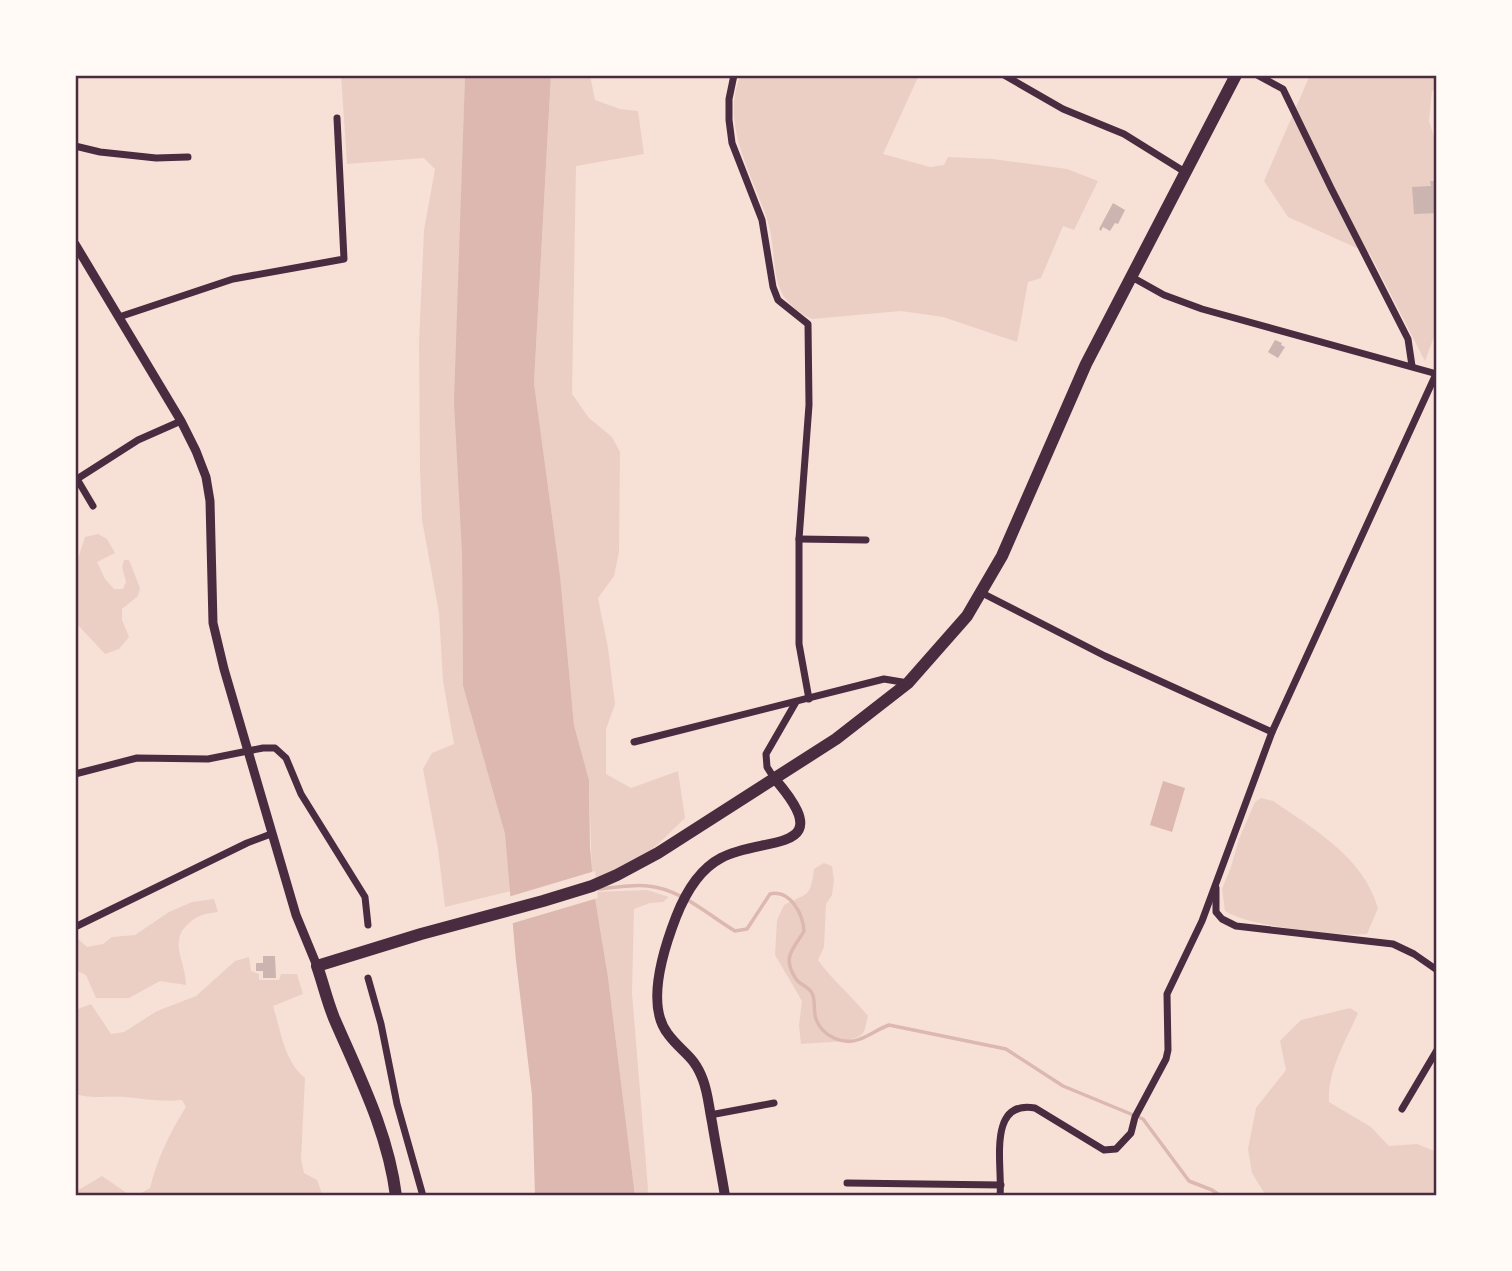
<svg xmlns="http://www.w3.org/2000/svg" width="1512" height="1271" font-family="'Source Sans 3',sans-serif">
	<style>
		.green { fill: #ebcfc5 }
		.water { fill: #dcb8b0 }
		.pier { fill: #f7e1d7 }
		.lines { fill: none; stroke-linecap: round; stroke-linejoin: round }
		.stream { stroke: #dcb8b0; stroke-width: 3.5 }
		.building { fill: #ccb4b1 }
		.minor { stroke: #4a2c40; stroke-width: 7 }
		.tertiary { stroke: #4a2c40; stroke-width: 9 }
		.secondary { stroke: #4a2c40; stroke-width: 10 }
		.trunk { stroke: #4a2c40; stroke-width: 12 }
		.neatline { fill: none; stroke: #4a2c40; stroke-width: 2.5 }
	</style>
	<rect width="100%" height="100%" fill="#f7e1d7"/>
	<g class="green">
		<path d="M 341,75 L 465,75 L 460,243 L 463,686 L 505,834 L 511,891 L 445,907 L 438,849 L 423,769 L 432,753 L 454,744 L 443,681 L 439,613 L 422,520 L 420,469 L 419,341 L 422,275 L 424,230 L 435,169 L 424,158 L 347,164 Z"/>
		<path d="M 551,75 L 590,75 L 595,100 L 620,109 L 638,111 L 644,154 L 576,166 L 572,394 L 589,418 L 612,437 L 620,452 L 619,552 L 614,576 L 598,598 L 608,648 L 615,704 L 606,729 L 606,774 L 631,788 L 678,771 L 685,818 L 625,876 L 592,878 L 589,780 L 574,725 L 560,575 L 534,383 Z"/>
		<path d="M 741,75 L 919,75 L 883,154 L 930,167 L 944,165 L 948,157 L 993,159 L 1067,169 L 1098,181 L 1074,230 L 1063,226 L 1041,278 L 1028,282 L 1017,342 L 943,317 L 901,311 L 812,319 C 802,315 789,305 783,295 C 772,276 775,248 769,226 C 756,179 718,126 741,75 Z"/>
		<path d="M 1310,75 L 1437,75 L 1437,88 L 1432,91 L 1429,121 L 1437,146 L 1437,329 L 1425,361 L 1370,254 L 1288,217 L 1264,181 Z"/>
		<path d="M 98,534 L 107,539 L 115,553 L 97,562 L 105,579 L 114,589 L 123,589 L 126,582 L 122,567 L 124,560 L 129,560 L 140,588 L 138,596 L 122,609 L 122,620 L 129,637 L 119,649 L 105,654 L 75,622 L 75,568 L 85,537 Z"/>
		<path d="M 1261,798 L 1273,801 C 1314,829 1363,857 1378,908 L 1367,934 C 1341,937 1246,926 1225,911 L 1222,889 L 1231,867 L 1239,839 L 1255,802 Z"/>
		<path d="M 824,863 L 832,866 L 834,880 L 832,895 L 826,904 L 824,947 L 818,960 C 832,980 852,996 868,1016 C 866,1021 866,1029 863,1033 C 855,1044 815,1042 801,1044 L 799,1025 L 802,1001 L 775,955 L 777,920 L 784,905 C 808,892 810,899 814,869 Z"/>
		<path d="M 647,890 L 669,897 L 663,902 L 650,903 L 634,909 L 632,993 L 648,1189 L 647,1196 L 635,1196 L 608,977 L 594,892 Z"/>
		<path d="M 214,899 L 218,912 C 204,914 197,915 187,925 C 169,942 186,963 186,985 L 160,981 L 129,998 L 96,998 L 86,975 L 75,970 L 75,940 L 78,939 L 87,947 L 103,944 L 112,937 L 135,935 L 169,912 L 192,902 Z"/>
		<path d="M 249,957 L 251,971 L 259,974 L 259,980 L 279,980 L 281,974 L 297,974 L 303,994 L 273,1006 C 281,1031 284,1061 305,1078 L 301,1159 L 304,1173 L 317,1180 L 323,1196 L 136,1196 L 150,1188 C 157,1159 170,1132 186,1107 L 182,1100 C 162,1102 145,1099 126,1097 C 108,1096 92,1099 75,1094 L 75,1010 L 91,1004 L 111,1034 L 124,1032 L 157,1011 L 196,996 L 235,961 Z"/>
		<path d="M 1350,1008 L 1358,1013 C 1346,1041 1327,1071 1329,1102 L 1371,1127 L 1389,1146 L 1417,1144 L 1437,1152 L 1437,1196 L 1266,1196 L 1252,1173 L 1248,1149 L 1256,1108 L 1286,1070 L 1280,1041 L 1301,1020 Z"/>
		<path d="M 102,1176 L 131,1196 L 75,1196 L 75,1192 Z"/>
	</g>
	<g class="water">
		<path d="M 465,75 L 551,75 L 534,383 L 560,575 L 574,725 L 589,780 L 590,847 L 594,892 L 608,977 L 635,1196 L 535,1196 L 532,1095 L 516,961 L 505,834 L 463,686 L 462,553 L 454,402 Z"/>
		<path d="M 1163,781 L 1185,788 L 1172,832 L 1150,825 Z"/>
	</g>
	<path class="pier" d="M 595,871 L 598,898 L 510,924 L 508,897 Z"/>
	<g class="lines">
		<path class="stream" d="M 599,889 C 615,888 632,884 648,886 C 681,889 708,915 735,931 L 747,929 L 770,894 C 790,889 803,914 804,931 C 794,949 781,956 796,979 C 800,985 808,986 812,993 C 816,1001 813,1011 816,1019 C 822,1036 843,1046 860,1039 C 871,1035 878,1029 889,1025 L 1006,1049 L 1063,1086 L 1143,1119 L 1189,1181 L 1212,1190 L 1221,1196"/>
	</g>
	<g class="building">
		<path d="M 1430,181 L 1437,181 L 1437,213 L 1414,214 L 1412,187 L 1431,186 Z"/>
		<path d="M 1113,203 L 1125,210 L 1118,224 L 1115,223 L 1110,231 L 1103,227 L 1101,231 L 1099,229 Z"/>
		<path d="M 1275,340 L 1282,343 L 1281,345 L 1285,347 L 1278,358 L 1268,352 Z"/>
		<path d="M 263,956 L 275,956 L 276,978 L 263,978 L 263,971 L 256,971 L 256,963 L 263,963 Z"/>
	</g>
	<g class="lines">
		<g class="minor">
			<path d="M 734,75 L 729,99 L 729,120 L 732,143 L 762,220 L 773,287 L 778,300 L 808,324 L 809,405 L 799,539 L 799,644 L 809,699"/>
			<path d="M 1004,75 L 1063,109 L 1124,134 L 1185,172"/>
			<path d="M 1257,75 L 1283,89 L 1331,188 L 1408,339 L 1412,366"/>
			<path d="M 75,146 L 100,152 L 156,158 L 188,157"/>
			<path d="M 1130,276 L 1164,295 L 1202,309 L 1437,374"/>
			<path d="M 119,317 L 233,279 L 344,259 L 337,118"/>
			<path d="M 93,506 L 77,479 L 138,440 L 181,421"/>
			<path d="M 799,539 L 866,540"/>
			<path d="M 982,593 L 1105,656 L 1272,732"/>
			<path d="M 634,742 L 884,679 L 908,683"/>
			<path d="M 75,774 L 137,758 L 208,759 L 263,748 L 275,748 L 286,758 L 301,794 L 365,897 L 368,925"/>
			<path d="M 774,778 L 767,767 L 766,754 L 796,702"/>
			<path d="M 1216,888 L 1216,912 L 1222,919 L 1236,926 L 1393,944 L 1414,954 L 1437,970"/>
			<path d="M 75,927 L 247,843 L 271,834"/>
			<path d="M 368,978 L 381,1024 L 397,1104 L 423,1196"/>
			<path d="M 1402,1109 L 1437,1050"/>
			<path d="M 710,1115 L 774,1103"/>
			<path d="M 847,1183 L 1001,1185"/>
			<path d="M 1000,1196 C 1003,1168 986,1099 1035,1108 L 1104,1150 L 1116,1149 L 1131,1133 L 1135,1117 L 1166,1059 L 1168,1050 L 1167,994 L 1202,921 L 1272,732 L 1436,374"/>
		</g>
		<path class="tertiary" d="M 75,244 L 181,421 L 196,451 L 206,477 L 210,501 L 213,623 L 224,669 L 296,915 L 317,966"/>
		<path class="secondary" d="M 725,1196 C 721,1171 716,1147 712,1122 C 709,1108 708,1093 703,1080 C 694,1055 682,1053 668,1034 C 645,1005 664,948 676,917 C 685,894 698,870 721,858 C 764,835 841,855 774,778"/>
		<path class="trunk" d="M 396,1196 C 388,1132 359,1076 334,1018 C 327,1001 323,983 317,966 L 421,934 L 543,901 L 592,886 L 617,875 L 658,853 L 836,739 L 908,683 L 967,616 L 1002,556 L 1086,364 L 1236,75"/>
	</g>
	<rect width="1512" height="1271" fill="none" stroke="#fffaf5" stroke-width="154"/>
	<rect x="77" y="77" width="1358" height="1117" class="neatline"/>
</svg>
